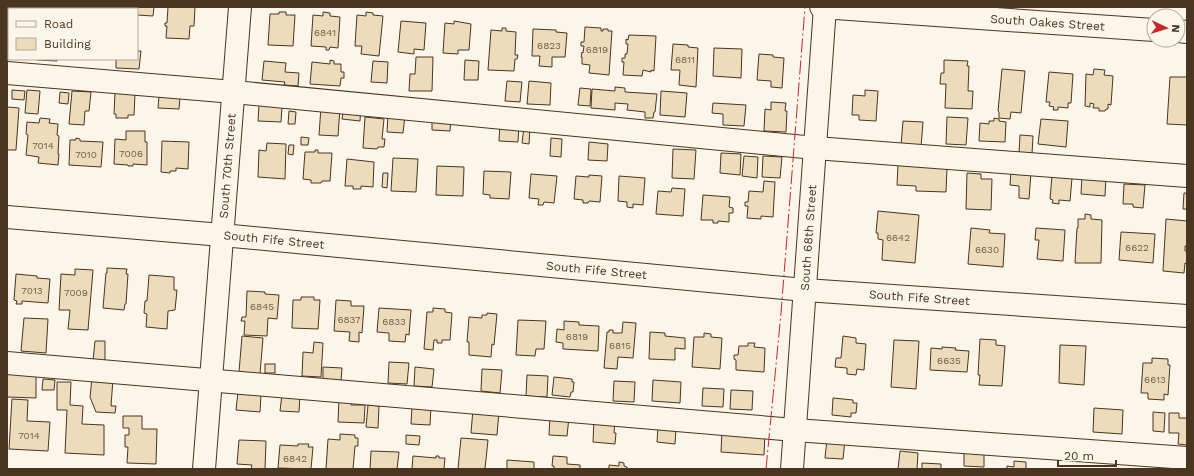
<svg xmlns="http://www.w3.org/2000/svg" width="1194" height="476" font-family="'Work Sans',sans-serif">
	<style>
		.building { fill: #ecdcbc; stroke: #4a3520 }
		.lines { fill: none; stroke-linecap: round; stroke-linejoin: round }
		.minor-casing { stroke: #4a3520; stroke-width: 24 }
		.minor { stroke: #fbf6e9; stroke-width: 22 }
		.power { stroke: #c62828; stroke-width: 1; stroke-dasharray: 14 3 2 3; stroke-linecap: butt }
		.labels { text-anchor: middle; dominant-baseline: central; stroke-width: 3; stroke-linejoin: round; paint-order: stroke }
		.number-label { font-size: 10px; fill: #725f47 }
		.street-label { font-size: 12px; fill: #4a3520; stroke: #fbf6e9 }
	</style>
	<rect width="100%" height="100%" fill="#fbf6e9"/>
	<g class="building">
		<rect x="79" y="7" width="35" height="2"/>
		<path d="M 120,7 L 154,7 L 153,16 L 137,15 L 137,9 L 120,9 Z"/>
		<path d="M 168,7 L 195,7 L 194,26 L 190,26 L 189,39 L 166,38 L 167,26 L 165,26 L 165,23 L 167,23 Z"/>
		<path d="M 279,12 L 286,12 L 286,15 L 295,15 L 293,46 L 268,45 L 270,14 L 279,14 Z"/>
		<path d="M 323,12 L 330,13 L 330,16 L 340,17 L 338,48 L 330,47 L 329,50 L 326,50 L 326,47 L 311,46 L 313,15 L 323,16 Z"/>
		<path d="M 366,12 L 373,13 L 373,15 L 383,16 L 379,56 L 361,54 L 362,46 L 355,46 L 357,15 L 366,16 Z"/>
		<path d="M 401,21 L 426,23 L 424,50 L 414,49 L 414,54 L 398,52 Z"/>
		<path d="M 454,21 L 471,24 L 469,50 L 458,50 L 458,54 L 443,53 L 445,23 L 454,24 Z"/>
		<path d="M 585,27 L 601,28 L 601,31 L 603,31 L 603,29 L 608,29 L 608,31 L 612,31 L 609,75 L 589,73 L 590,65 L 582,64 L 582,57 L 581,57 L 582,52 L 583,53 L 584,46 L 581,46 L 581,42 L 584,42 Z"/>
		<path d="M 502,28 L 506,28 L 506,31 L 516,32 L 515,55 L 518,55 L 517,59 L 515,59 L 514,71 L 488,70 L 491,30 L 502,31 Z"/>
		<path d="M 533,29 L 556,30 L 556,32 L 567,33 L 565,57 L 552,57 L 552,67 L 539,66 L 540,56 L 532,56 Z"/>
		<rect x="7" y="33" width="2" height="26"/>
		<path d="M 629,35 L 656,36 L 654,71 L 651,70 L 651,72 L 643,70 L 642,76 L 623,75 L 624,62 L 622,62 L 622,58 L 625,58 L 625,54 L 627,54 L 628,44 L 626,44 L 626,39 L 628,40 Z"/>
		<path d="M 673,44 L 688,45 L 688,47 L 698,48 L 696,87 L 679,85 L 680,70 L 671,70 Z"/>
		<path d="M 714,48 L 742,49 L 741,78 L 713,76 Z"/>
		<path d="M 137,51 L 141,51 L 139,69 L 116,68 L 116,59 L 137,59 Z"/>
		<path d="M 759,54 L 773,55 L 773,57 L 784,58 L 782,88 L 771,87 L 771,81 L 757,80 Z"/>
		<path d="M 416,57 L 433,57 L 432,91 L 409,91 L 410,74 L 415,74 Z"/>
		<path d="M 37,59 L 57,59 L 57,61 L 37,60 Z"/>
		<path d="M 330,60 L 334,61 L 334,64 L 341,64 L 341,72 L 344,72 L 344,78 L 341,78 L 340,86 L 310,84 L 312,62 L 330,64 Z"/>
		<path d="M 465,60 L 479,61 L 478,80 L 464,80 Z"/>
		<path d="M 944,60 L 968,61 L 967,66 L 969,66 L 968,91 L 973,91 L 972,109 L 945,108 L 946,84 L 940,84 L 941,73 L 944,73 Z"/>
		<path d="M 264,61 L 286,63 L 285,72 L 299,73 L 298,86 L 284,85 L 285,82 L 262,80 Z"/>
		<path d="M 373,61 L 388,62 L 387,83 L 371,82 Z"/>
		<path d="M 1002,69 L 1025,71 L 1021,113 L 1011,112 L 1010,119 L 999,118 L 999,112 L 998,111 Z"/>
		<path d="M 1094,69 L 1105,70 L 1104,75 L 1113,76 L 1111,105 L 1108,104 L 1108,109 L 1106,109 L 1105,111 L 1099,111 L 1099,108 L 1093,108 L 1094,104 L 1090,103 L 1090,107 L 1085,106 L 1086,74 L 1093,75 Z"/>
		<path d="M 1049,72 L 1073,74 L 1071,103 L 1068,103 L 1068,108 L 1058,107 L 1058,110 L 1053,110 L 1054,107 L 1049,106 L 1050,102 L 1046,102 Z"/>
		<path d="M 1170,77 L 1187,77 L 1187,125 L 1167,124 Z"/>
		<path d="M 507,81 L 522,82 L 520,102 L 505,101 Z"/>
		<path d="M 529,81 L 551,83 L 550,105 L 527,104 Z"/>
		<path d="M 615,87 L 625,88 L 625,92 L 657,94 L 655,112 L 654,112 L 653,118 L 645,118 L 645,112 L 627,110 L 628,104 L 615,103 L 615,110 L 591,108 L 592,89 L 615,91 Z"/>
		<path d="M 580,88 L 591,89 L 590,106 L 578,105 Z"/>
		<path d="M 12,90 L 25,91 L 24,100 L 12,99 Z"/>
		<path d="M 27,90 L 40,91 L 38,114 L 25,113 Z"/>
		<path d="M 865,90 L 878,91 L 876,121 L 859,120 L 859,115 L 852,115 L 853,95 L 865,96 Z"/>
		<path d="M 72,91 L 91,92 L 89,111 L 85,111 L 84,125 L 69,124 Z"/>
		<path d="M 661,91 L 687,93 L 685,117 L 660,115 Z"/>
		<path d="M 60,92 L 69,93 L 68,104 L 59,103 Z"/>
		<path d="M 115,93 L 135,94 L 134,115 L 128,115 L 128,118 L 116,118 L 116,114 L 114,114 Z"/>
		<path d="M 159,96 L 180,98 L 179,109 L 158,108 Z"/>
		<path d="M 771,102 L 786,103 L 785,111 L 787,111 L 786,132 L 764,131 L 765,109 L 771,110 Z"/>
		<path d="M 713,103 L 746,105 L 744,126 L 723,125 L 723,114 L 712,113 Z"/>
		<path d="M 259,105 L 282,107 L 281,122 L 258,121 Z"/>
		<path d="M 344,105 L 361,107 L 360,121 L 342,119 Z"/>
		<path d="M 7,107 L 19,108 L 16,150 L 7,150 Z"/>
		<path d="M 321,107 L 340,108 L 338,136 L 319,135 Z"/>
		<path d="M 289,111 L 296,112 L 295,124 L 288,124 Z"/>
		<path d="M 388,114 L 405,115 L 403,133 L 387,132 Z"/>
		<path d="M 365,117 L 384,119 L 382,139 L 385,139 L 384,147 L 378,147 L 377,149 L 363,148 Z"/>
		<path d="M 947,117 L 968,118 L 966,145 L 946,144 Z"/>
		<path d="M 40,118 L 50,119 L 49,123 L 58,124 L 57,135 L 59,136 L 58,154 L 59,154 L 58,165 L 38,163 L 39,157 L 26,155 L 28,135 L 26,134 L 27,122 L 39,123 Z"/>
		<path d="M 432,118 L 451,118 L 450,131 L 432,130 Z"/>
		<path d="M 994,118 L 999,119 L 999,121 L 1006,122 L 1005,142 L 979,141 L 980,123 L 989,124 L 989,121 L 994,121 Z"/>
		<path d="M 1041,119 L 1068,121 L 1066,147 L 1038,144 Z"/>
		<path d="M 903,121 L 923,122 L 921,147 L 901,146 Z"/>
		<path d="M 500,123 L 519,123 L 518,142 L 499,141 Z"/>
		<path d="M 524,127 L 530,128 L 529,144 L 522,143 Z"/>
		<path d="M 126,131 L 145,131 L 145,142 L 147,142 L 147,165 L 133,164 L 133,166 L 128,166 L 128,165 L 114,164 L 115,139 L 126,140 Z"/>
		<path d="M 1020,135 L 1033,136 L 1032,154 L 1019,153 Z"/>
		<path d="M 301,137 L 309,138 L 308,145 L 301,145 Z"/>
		<path d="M 76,138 L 80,139 L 80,141 L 103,142 L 101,167 L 69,165 L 70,140 L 76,140 Z"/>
		<path d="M 551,138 L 562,139 L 561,157 L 550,156 Z"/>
		<path d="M 162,141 L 189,142 L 188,169 L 176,168 L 176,171 L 170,171 L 170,173 L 161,172 Z"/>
		<path d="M 589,142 L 608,144 L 607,161 L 588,160 Z"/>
		<path d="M 267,143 L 286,144 L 285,179 L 258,177 L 259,150 L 266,151 Z"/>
		<path d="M 289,145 L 294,145 L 293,155 L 288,154 Z"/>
		<path d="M 673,149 L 696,150 L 694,179 L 672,178 Z"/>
		<path d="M 315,150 L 318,150 L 318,153 L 332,153 L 330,181 L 322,181 L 321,183 L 311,183 L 311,180 L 303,179 L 305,152 L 315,152 Z"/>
		<path d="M 721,153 L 741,154 L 740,175 L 720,173 Z"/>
		<path d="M 744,156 L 758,157 L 757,178 L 742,176 Z"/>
		<path d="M 763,156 L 782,157 L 780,178 L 762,177 Z"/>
		<path d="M 393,158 L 418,159 L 416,192 L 391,191 Z"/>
		<path d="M 347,159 L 374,162 L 373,187 L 361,186 L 361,189 L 353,189 L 353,186 L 345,186 Z"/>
		<path d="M 898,165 L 947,168 L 946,192 L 916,191 L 916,186 L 897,185 Z"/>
		<path d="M 437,166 L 464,167 L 463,196 L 436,195 Z"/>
		<path d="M 484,171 L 511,172 L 509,199 L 490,198 L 490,195 L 483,194 Z"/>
		<path d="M 1011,171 L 1031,172 L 1029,199 L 1019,198 L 1019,186 L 1010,185 Z"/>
		<path d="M 383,173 L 388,173 L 387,188 L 382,187 Z"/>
		<path d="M 967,173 L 981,174 L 981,179 L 992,179 L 991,210 L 966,209 Z"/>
		<path d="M 531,174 L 557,176 L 554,203 L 544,202 L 543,205 L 538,205 L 539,199 L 529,198 Z"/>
		<path d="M 589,175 L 602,176 L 600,202 L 589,201 L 588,203 L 583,203 L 583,200 L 574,199 L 576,176 L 589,177 Z"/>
		<path d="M 1082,175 L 1106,176 L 1105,196 L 1081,194 Z"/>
		<path d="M 619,176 L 645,178 L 643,205 L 633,204 L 633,208 L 627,207 L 627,202 L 618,201 Z"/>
		<path d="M 1052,176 L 1072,178 L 1070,201 L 1059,200 L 1059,204 L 1052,203 L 1053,200 L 1050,199 Z"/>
		<path d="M 764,181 L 775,182 L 773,217 L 761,216 L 761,219 L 747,218 L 748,206 L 745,206 L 745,202 L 748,202 L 749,191 L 763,192 Z"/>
		<path d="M 1124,184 L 1145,185 L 1143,208 L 1133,207 L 1133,204 L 1123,204 Z"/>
		<path d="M 672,188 L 685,189 L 683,216 L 656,214 L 658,191 L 671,192 Z"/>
		<path d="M 1184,193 L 1187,193 L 1187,209 L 1183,209 Z"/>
		<path d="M 703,195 L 730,197 L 729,207 L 733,208 L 733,213 L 729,213 L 729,222 L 718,221 L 718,223 L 713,223 L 713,220 L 701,220 Z"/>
		<path d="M 878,211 L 919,215 L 915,263 L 882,260 L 883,240 L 878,239 L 878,233 L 876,233 Z"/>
		<path d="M 1085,214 L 1091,215 L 1091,219 L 1102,220 L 1101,263 L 1075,263 L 1077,228 L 1078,228 L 1078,219 L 1085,219 Z"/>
		<path d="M 1166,219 L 1187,221 L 1187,246 L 1185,246 L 1185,251 L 1187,251 L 1187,264 L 1185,263 L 1184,273 L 1163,271 Z"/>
		<path d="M 971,228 L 990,230 L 989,233 L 1005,234 L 1003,267 L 968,264 Z"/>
		<path d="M 1036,228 L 1065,230 L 1063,261 L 1037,259 L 1039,240 L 1035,240 Z"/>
		<path d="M 1121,232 L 1155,234 L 1153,263 L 1119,260 Z"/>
		<path d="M 107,268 L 127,269 L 126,274 L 128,274 L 126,304 L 125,304 L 124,310 L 103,308 L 106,273 L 107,273 Z"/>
		<path d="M 75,269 L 93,270 L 88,330 L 68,329 L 70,310 L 59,310 L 61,274 L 75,275 Z"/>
		<path d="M 16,274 L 37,276 L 37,278 L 50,279 L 48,303 L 22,301 L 22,304 L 16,304 L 17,301 L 14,300 Z"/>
		<path d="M 149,275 L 174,277 L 174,290 L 177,290 L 175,310 L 168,311 L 167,329 L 146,327 L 147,314 L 144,313 L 145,301 L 147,301 Z"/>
		<path d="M 247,291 L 265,292 L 265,294 L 279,295 L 277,319 L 268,318 L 267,336 L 244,335 L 245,321 L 241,321 L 242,317 L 246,317 Z"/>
		<path d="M 301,297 L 314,297 L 314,300 L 320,300 L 318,329 L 292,328 L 293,300 L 301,300 Z"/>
		<path d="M 336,300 L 351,301 L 351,306 L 364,306 L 362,333 L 359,332 L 359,342 L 349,341 L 350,332 L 334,331 Z"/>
		<path d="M 379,308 L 411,310 L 409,335 L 406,334 L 405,342 L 389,341 L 389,333 L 377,332 Z"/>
		<path d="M 433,308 L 445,309 L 445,312 L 452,313 L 450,340 L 442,340 L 442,343 L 437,343 L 437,340 L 434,340 L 433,350 L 424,349 L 427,312 L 433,312 Z"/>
		<path d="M 487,313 L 497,314 L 494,345 L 492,344 L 491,357 L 469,355 L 469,342 L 467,342 L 469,317 L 482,318 L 482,315 L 487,315 Z"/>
		<path d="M 24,318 L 48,319 L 46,353 L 21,351 Z"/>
		<path d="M 518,320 L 546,321 L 544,349 L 536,349 L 535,356 L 516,355 Z"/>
		<path d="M 564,321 L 579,322 L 579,325 L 599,326 L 598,351 L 563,349 L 563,343 L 556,342 L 557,329 L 564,330 Z"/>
		<path d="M 623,322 L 636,323 L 633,358 L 618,357 L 617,369 L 604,368 L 607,332 L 609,332 L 609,330 L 613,330 L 613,333 L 622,333 Z"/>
		<path d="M 650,332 L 665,333 L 665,336 L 685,338 L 685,349 L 675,348 L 675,360 L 649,359 Z"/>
		<path d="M 704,333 L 711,334 L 711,337 L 722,338 L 720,369 L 692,367 L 694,337 L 704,337 Z"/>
		<path d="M 242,336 L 263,338 L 260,374 L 239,372 Z"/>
		<path d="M 843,336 L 856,338 L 856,343 L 866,344 L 864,370 L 857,369 L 856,375 L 847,374 L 847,368 L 835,367 L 836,358 L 841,358 Z"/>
		<path d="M 980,339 L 996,340 L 996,345 L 1005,346 L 1002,386 L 979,385 L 980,375 L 978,375 Z"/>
		<path d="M 894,340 L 919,341 L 916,389 L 891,387 Z"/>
		<path d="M 95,341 L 105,341 L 105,362 L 93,361 Z"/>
		<path d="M 314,342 L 323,343 L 321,377 L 302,376 L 303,352 L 313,353 Z"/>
		<path d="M 748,343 L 755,343 L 754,347 L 765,348 L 764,372 L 736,370 L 736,360 L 734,359 L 734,355 L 738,355 L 739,346 L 748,346 Z"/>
		<path d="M 1060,345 L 1086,346 L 1084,385 L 1059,383 Z"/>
		<path d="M 942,347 L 956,348 L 955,350 L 969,351 L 967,372 L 930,370 L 931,348 L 942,349 Z"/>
		<path d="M 1152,358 L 1168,359 L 1168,365 L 1170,365 L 1168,395 L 1164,394 L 1164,400 L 1148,399 L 1148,393 L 1141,393 L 1143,363 L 1152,363 Z"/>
		<path d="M 389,362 L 409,363 L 407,384 L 388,383 Z"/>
		<rect x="265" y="364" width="10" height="9"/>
		<path d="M 323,367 L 342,368 L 341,381 L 323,379 Z"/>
		<path d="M 415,367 L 434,369 L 432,387 L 414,386 Z"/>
		<path d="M 482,369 L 502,370 L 500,393 L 481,391 Z"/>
		<path d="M 7,372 L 36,372 L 36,398 L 7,397 Z"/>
		<path d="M 527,375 L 548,376 L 547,397 L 526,396 Z"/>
		<path d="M 554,377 L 572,379 L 572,382 L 574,382 L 573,392 L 571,392 L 570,397 L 552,395 Z"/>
		<path d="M 92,378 L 113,379 L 111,406 L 116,406 L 115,413 L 96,412 L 90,397 Z"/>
		<path d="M 43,379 L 55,380 L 54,390 L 42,390 Z"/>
		<path d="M 653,380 L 681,382 L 680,403 L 652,401 Z"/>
		<path d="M 614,381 L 635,382 L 634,402 L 613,401 Z"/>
		<path d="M 57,382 L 71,382 L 70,405 L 83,406 L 82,424 L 104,425 L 104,455 L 65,453 L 67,410 L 57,410 Z"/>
		<path d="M 703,388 L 724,389 L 723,407 L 702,406 Z"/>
		<path d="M 731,390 L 753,391 L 752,410 L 730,409 Z"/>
		<path d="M 238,392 L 261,395 L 260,412 L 236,410 Z"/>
		<path d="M 282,394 L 300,396 L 299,412 L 280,411 Z"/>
		<path d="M 339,398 L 351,399 L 351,405 L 365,405 L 364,423 L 338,422 Z"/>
		<path d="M 833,398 L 853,400 L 853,403 L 857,403 L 856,413 L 851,413 L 851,417 L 832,415 Z"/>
		<path d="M 12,399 L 28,400 L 27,421 L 50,422 L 48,451 L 9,449 Z"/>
		<path d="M 368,405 L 379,406 L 378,428 L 366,427 Z"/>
		<path d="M 412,406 L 431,407 L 430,425 L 411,424 Z"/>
		<path d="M 1094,408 L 1123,410 L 1122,434 L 1093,432 Z"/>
		<path d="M 473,409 L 499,411 L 497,435 L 471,433 Z"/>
		<path d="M 1153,412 L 1165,413 L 1164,432 L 1153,431 Z"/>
		<path d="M 1169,413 L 1179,413 L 1179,418 L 1187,418 L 1187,445 L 1178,444 L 1179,433 L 1169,433 Z"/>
		<path d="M 123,416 L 142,416 L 142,429 L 157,429 L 156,464 L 127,463 L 128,447 L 125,447 L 125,435 L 129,435 L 129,428 L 123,428 Z"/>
		<path d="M 550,416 L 569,417 L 567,436 L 549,435 Z"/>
		<path d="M 594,420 L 615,421 L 614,433 L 616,433 L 615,444 L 593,442 Z"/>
		<path d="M 658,427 L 676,429 L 675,444 L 657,442 Z"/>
		<path d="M 722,431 L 765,433 L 764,455 L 721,452 Z"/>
		<path d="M 340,434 L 355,435 L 355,438 L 358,438 L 358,446 L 355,446 L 353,469 L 326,469 L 328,439 L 340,440 Z"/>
		<path d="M 406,435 L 420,436 L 419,445 L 406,444 Z"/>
		<path d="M 461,438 L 488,440 L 485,469 L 458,469 Z"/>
		<path d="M 827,439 L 845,440 L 843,459 L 825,458 Z"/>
		<path d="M 239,440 L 266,441 L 265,469 L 251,469 L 252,465 L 237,464 Z"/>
		<path d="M 298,444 L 309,444 L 308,447 L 313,447 L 311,469 L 278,468 L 280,445 L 298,446 Z"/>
		<path d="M 371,451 L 399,452 L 397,469 L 370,469 Z"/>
		<path d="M 900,451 L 918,453 L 917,469 L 898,469 Z"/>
		<path d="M 964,451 L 984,452 L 984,467 L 964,466 Z"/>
		<path d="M 413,456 L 436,458 L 436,456 L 439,456 L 439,458 L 445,458 L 444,469 L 412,469 Z"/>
		<path d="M 553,456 L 567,457 L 567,464 L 580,465 L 580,469 L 554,469 L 554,466 L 552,466 Z"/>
		<path d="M 507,460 L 534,462 L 534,469 L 507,469 Z"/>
		<path d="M 1014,461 L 1026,462 L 1026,469 L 1007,469 L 1007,466 L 1014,467 Z"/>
		<path d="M 619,462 L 624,463 L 624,466 L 627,467 L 627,469 L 609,469 L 609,465 L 619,466 Z"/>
		<path d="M 922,463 L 941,464 L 941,469 L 922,469 Z"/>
	</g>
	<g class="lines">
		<g class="minor-casing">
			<g id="minor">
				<path id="s1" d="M 821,7 L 1154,30"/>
				<path d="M 1178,31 L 1187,32"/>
				<path d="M 7,73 L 234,92 L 815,148 L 1187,176"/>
				<path id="s2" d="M 7,217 L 222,235 L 805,290 L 1187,316"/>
				<path d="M 7,363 L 795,430 L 1187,458"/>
				<path id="s3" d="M 204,469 L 240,7"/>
				<path id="s4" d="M 792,469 L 825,7"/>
			</g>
		</g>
		<use href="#minor" class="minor"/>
		<path class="power" d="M 766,469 L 781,313 L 805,7"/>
	</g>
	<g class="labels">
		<g class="number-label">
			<text x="325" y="32">6841</text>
			<text x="549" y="45">6823</text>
			<text x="597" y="49">6819</text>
			<text x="685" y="59">6811</text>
			<text x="43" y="145">7014</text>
			<text x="131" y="153">7006</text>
			<text x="86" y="154">7010</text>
			<text x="898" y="237">6642</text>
			<text x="1137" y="247">6622</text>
			<text x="987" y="249">6630</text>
			<text x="32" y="290">7013</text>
			<text x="76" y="292">7009</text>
			<text x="262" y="306">6845</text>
			<text x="349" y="319">6837</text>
			<text x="394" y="321">6833</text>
			<text x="577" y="336">6819</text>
			<text x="620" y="345">6815</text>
			<text x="949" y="360">6635</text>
			<text x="1155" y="379">6613</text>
			<text x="29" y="435">7014</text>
			<text x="295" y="458">6842</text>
		</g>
		<g class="street-label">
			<text stroke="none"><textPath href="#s1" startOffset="227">South Oakes Street</textPath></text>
			<text stroke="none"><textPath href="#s3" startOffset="304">South 70th Street</textPath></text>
			<text stroke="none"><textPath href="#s4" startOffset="232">South 68th Street</textPath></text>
			<text stroke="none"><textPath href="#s2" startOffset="268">South Fife Street</textPath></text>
			<text stroke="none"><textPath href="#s2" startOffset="592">South Fife Street</textPath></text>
			<text stroke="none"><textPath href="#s2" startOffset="916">South Fife Street</textPath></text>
		</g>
	</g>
	<rect width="1194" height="476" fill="none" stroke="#4a3520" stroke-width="16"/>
	<rect x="8" y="8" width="130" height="52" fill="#fbf6e9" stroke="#b4a999"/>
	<rect x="16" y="21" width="20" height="6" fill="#fbf6e9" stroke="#b4a999"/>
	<text x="44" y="28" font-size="12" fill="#4a3520">Road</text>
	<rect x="16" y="38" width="20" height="12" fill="#ecdcbc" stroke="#b4a999"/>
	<text x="44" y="48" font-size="12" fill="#4a3520">Building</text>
	<g transform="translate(1166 28) rotate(94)"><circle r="19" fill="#fbf6e9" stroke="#b4a999"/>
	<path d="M0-3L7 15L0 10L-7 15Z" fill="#c62828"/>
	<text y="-6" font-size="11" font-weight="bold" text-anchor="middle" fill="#4a3520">N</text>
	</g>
	<path d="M1058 460v6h58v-6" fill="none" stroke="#4a3520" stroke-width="2"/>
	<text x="1064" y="460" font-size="12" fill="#4a3520" stroke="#fbf6e9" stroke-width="3" paint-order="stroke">20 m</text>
</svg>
